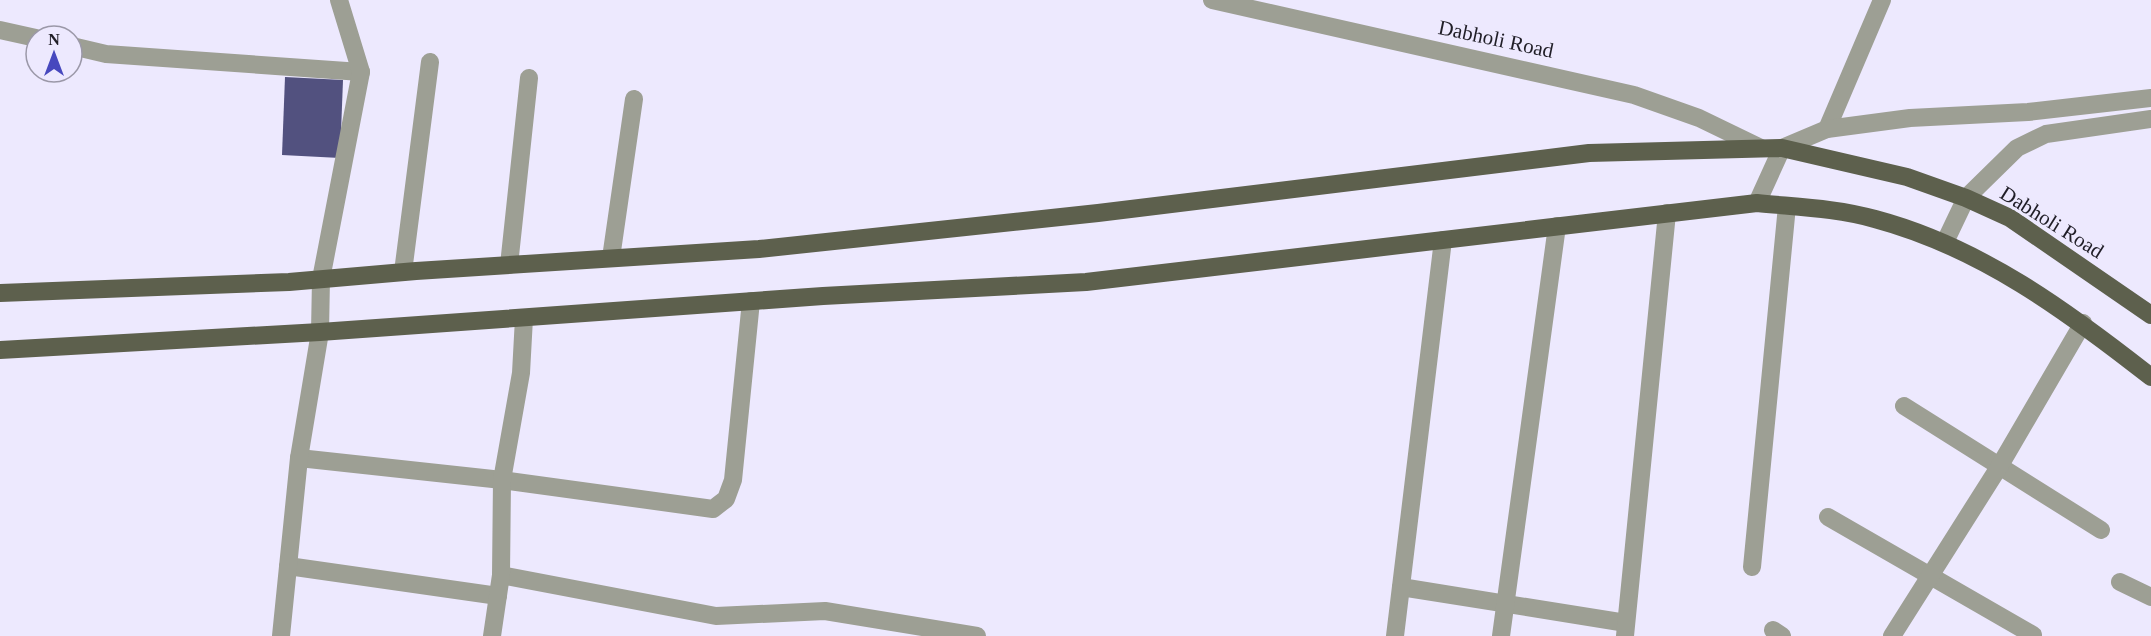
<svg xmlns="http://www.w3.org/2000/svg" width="2151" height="636" font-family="'Times New Roman',serif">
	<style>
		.building { fill: #52517f }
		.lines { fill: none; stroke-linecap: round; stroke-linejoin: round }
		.minor { stroke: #9d9f94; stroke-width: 18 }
		.major { stroke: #5d604d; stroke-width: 18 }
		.labels { text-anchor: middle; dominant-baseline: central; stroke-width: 6; stroke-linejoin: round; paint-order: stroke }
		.street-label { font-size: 21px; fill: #201e27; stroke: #ede9fe }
	</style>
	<rect width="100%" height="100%" fill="#ede9fe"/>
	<path class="building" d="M 285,77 L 343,80 L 340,158 L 282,155 Z"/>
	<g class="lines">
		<g class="minor">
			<path d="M 1212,0 L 1634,95 L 1699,118 L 1761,148"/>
			<path d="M 0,30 L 36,38"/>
			<path d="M 72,46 L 106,54 L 361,72"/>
			<path d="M 1827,129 L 1882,0"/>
			<path d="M 1757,203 L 1782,148 L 1827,129 L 1910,118 L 2028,112 L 2151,98"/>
			<path d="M 1945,242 L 1966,198 L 2017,148 L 2046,134 L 2151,119"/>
			<path d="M 611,258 L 634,99"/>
			<path d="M 509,265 L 529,78"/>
			<path d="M 403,272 L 430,62"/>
			<path d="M 1904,406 L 2101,530"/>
			<path d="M 299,458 L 502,480 L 713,509 L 726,499 L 733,480 L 751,301"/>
			<path d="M 1828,517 L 2033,635"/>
			<path d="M 288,566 L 498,596"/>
			<path d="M 1752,567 L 1787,206"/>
			<path d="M 501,575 L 716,616 L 825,611 L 977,636"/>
			<path d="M 2120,582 L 2151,597"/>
			<path d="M 1401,587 L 1626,623"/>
			<path d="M 1773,630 L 1782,636"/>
			<path d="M 281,636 L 299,458 L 320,332 L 321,279 L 361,72 L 339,0"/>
			<path d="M 492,636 L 501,575 L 502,480 L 521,373 L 524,318"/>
			<path d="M 1395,636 L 1443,240"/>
			<path d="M 1501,636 L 1557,226"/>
			<path d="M 1625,636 L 1667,213"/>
			<path d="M 1892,636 L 1999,467 L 2083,323"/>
		</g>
		<g class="major">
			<path d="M 0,293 L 289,282 L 416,271 L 759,249 L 1098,213 L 1589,153 L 1782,148 L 1907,177 L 1966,198 L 2010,218 L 2151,315"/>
			<path d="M 0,350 L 320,332 L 823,296 L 1086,282 L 1757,203 C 1796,207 1837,208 1875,219 C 1980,247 2067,311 2151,377"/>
		</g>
	</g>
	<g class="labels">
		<g class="street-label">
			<text transform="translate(1496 39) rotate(12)">Dabholi Road</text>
			<text transform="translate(2052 222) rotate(32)">Dabholi Road</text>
		</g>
	</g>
	<g transform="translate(54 54)"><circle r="28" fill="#ede9fe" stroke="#9b98a8" stroke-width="1.5"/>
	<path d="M0-4.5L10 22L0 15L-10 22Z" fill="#4748be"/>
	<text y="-9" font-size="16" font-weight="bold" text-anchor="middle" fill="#201e27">N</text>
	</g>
</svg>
